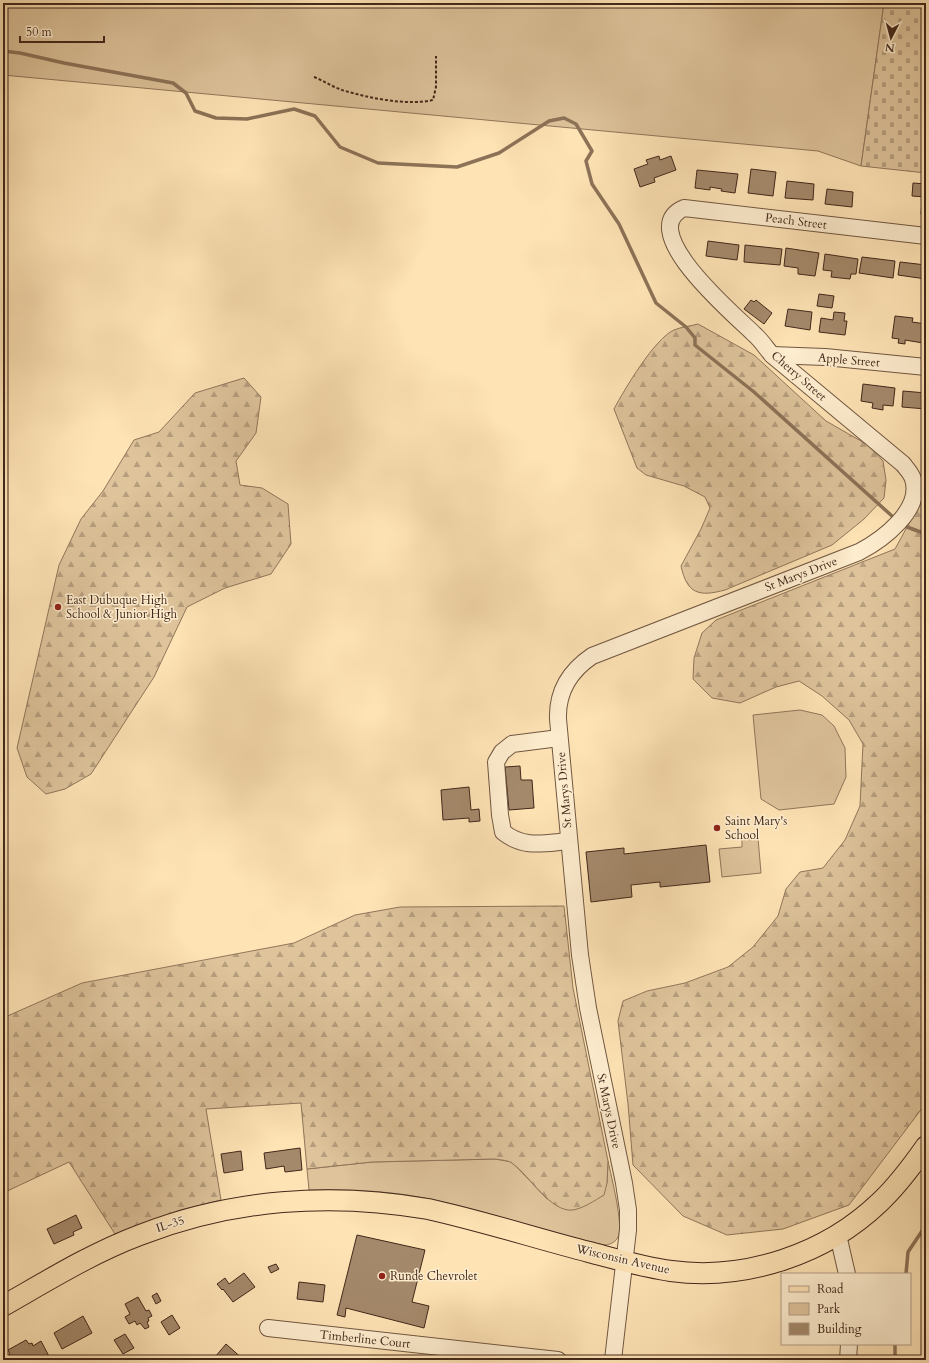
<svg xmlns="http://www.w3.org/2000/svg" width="929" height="1363" font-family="Cardo,serif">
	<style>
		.green { fill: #dec39b; stroke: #90765a }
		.forest { fill: url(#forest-firs); stroke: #90765a }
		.cemetery { fill: url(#cemetery-stones); stroke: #90765a }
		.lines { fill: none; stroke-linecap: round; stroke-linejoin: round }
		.stream { stroke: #8c7257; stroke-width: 3.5 }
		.building { fill: #a4896b; stroke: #42281a }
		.minor-casing { stroke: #715741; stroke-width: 18 }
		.major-casing { stroke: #42281a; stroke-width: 22 }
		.path { stroke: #42281a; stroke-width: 2; stroke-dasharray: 3 2; stroke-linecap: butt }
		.minor { stroke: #feedcf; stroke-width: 16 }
		.major { stroke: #fee3b5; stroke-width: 20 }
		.poi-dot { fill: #8f2418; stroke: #feedcf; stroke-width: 1.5 }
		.labels { text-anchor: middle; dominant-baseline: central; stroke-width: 3; stroke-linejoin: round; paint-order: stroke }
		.street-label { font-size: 12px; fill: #42281a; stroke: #feedcf }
		.poi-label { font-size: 12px; fill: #42281a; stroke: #feedcf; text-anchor: start }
	</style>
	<defs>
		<pattern id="forest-firs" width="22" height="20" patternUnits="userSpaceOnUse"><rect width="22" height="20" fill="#dec39b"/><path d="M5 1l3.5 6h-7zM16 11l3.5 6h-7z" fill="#b69e7e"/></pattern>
		<pattern id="cemetery-stones" width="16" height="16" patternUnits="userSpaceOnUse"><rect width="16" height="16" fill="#dec39b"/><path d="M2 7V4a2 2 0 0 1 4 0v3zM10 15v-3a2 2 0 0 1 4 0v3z" fill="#b69e7e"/></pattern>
	</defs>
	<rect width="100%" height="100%" fill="#fee3b5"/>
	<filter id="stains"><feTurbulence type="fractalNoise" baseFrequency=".005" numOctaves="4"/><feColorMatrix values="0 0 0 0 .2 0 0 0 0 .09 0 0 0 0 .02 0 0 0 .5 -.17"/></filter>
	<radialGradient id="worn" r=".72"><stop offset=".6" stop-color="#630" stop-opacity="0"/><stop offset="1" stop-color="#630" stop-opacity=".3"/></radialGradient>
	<g class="green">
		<path d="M 3,3 L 884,3 L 861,166 L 818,151 L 3,75 Z"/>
		<path d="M 800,710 L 822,715 L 834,726 L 845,748 L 846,777 L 834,804 L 779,810 L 761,799 L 753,715 Z"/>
		<path d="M 758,838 L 761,873 L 722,877 L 719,849 L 742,847 L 742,839 Z"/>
		<path d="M 495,1159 L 512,1162 L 547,1199 L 607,1183 L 608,1161 C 611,1176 624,1225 618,1237 C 615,1243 609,1245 603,1245 C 547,1233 494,1213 439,1201 C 396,1191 352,1189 309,1190 L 307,1169 L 372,1162 Z"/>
	</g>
	<g class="forest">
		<path d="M 698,324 L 754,355 L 826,421 L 868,445 L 883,461 L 886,480 L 884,498 L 864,519 L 832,545 L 725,590 C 699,597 687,594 681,566 L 701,529 L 710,508 L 705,497 L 684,486 L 646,475 L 637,468 L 614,409 C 624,390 655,338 674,330 C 681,327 691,326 698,324 Z"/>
		<path d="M 244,378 L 261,397 L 256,433 L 236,461 L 240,485 L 262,488 L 288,504 L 291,544 L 271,574 L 225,588 L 187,607 L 154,677 L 91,774 L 65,789 L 46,794 L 27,777 L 17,748 L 59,565 L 81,519 L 103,491 L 134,440 L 159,432 L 195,393 Z"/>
		<path d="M 926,473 L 926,1103 L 849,1205 L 783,1229 L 727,1235 L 683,1216 L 633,1165 L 628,1104 L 618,1021 L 623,1001 L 647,991 L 685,983 L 728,967 L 753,947 L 778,916 L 786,889 L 800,872 L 823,868 L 845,840 L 860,806 L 863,744 L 849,720 L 822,696 L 799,681 L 776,687 L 740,703 L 712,698 L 693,679 L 694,658 L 702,633 L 716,620 L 895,549 L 925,494 L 922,476 Z"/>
		<path d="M 564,906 L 573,988 L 608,1161 L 607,1183 L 604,1195 C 594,1201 584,1208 573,1210 C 551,1213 529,1175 513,1164 C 509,1160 500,1160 495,1159 L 372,1162 L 307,1169 L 301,1103 L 206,1109 L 221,1200 L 180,1210 L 115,1234 L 69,1162 L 3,1193 L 3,1018 L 82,983 L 294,943 L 355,915 L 400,907 Z"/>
	</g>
	<path class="cemetery" d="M 884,3 L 926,3 L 926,173 L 861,166 Z"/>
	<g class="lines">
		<g class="stream">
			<path d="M 3,51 L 20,53 L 64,63 L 173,83 L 186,93 L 195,111 L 216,118 L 247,119 L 294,109 L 315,116 L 340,147 L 378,163 L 457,167 L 499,153 L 549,121 L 564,118 L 576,124 L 592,151 L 586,161 L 592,184 L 619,224 L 656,303 L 686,327 L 695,338 L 695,345 L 754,392 L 892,516"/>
			<path d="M 907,527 L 926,534"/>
			<path d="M 906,1274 L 908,1252 L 926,1225"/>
			<path d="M 895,1344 L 895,1360"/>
		</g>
	</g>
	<g class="building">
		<path d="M 659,156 L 660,160 L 671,156 L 676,170 L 654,178 L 655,182 L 640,187 L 634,169 L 648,164 L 646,160 Z"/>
		<path d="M 751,169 L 776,172 L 773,196 L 748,193 Z"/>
		<path d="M 697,170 L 738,174 L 735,193 L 721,191 L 722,189 L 710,187 L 710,190 L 695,188 Z"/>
		<path d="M 787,181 L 814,184 L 813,200 L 785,198 Z"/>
		<path d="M 913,183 L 926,184 L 926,197 L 912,196 Z"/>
		<path d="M 827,189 L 853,192 L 852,207 L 825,204 Z"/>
		<path d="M 922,200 L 926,201 L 926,214 L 921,214 Z"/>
		<path d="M 708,241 L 739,245 L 737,260 L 706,256 Z"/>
		<path d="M 745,245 L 782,249 L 780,265 L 744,262 Z"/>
		<path d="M 786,248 L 819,253 L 815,276 L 798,274 L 798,268 L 784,266 Z"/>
		<path d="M 825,254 L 858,259 L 856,274 L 851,274 L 850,279 L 831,277 L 832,271 L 823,270 Z"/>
		<path d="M 862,257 L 895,261 L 893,278 L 859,273 Z"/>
		<path d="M 900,262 L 926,265 L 926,279 L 898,275 Z"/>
		<path d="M 819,294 L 834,296 L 832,308 L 817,306 Z"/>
		<path d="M 751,300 L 754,302 L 756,300 L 772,313 L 764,324 L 744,309 Z"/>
		<path d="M 788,309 L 812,312 L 810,330 L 785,326 Z"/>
		<path d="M 834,312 L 845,313 L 844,321 L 847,321 L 845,335 L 819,332 L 821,318 L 833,320 Z"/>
		<path d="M 895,316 L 913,318 L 912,322 L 926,324 L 923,343 L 905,340 L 905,344 L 898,343 L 899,339 L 892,338 Z"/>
		<path d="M 863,384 L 895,388 L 893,406 L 883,405 L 883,410 L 872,408 L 873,403 L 861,401 Z"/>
		<path d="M 903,391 L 926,393 L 926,409 L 902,407 Z"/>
		<path d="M 520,766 L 521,780 L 532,780 L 534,808 L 509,810 L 505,767 Z"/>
		<path d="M 469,787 L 471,810 L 479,809 L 480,821 L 469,822 L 469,818 L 443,820 L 441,790 Z"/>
		<path d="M 706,845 L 710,882 L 660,887 L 660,882 L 631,885 L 632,897 L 591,902 L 586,852 L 624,848 L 624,854 Z"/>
		<path d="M 300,1148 L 302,1170 L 285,1172 L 284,1166 L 266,1169 L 264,1153 Z"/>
		<path d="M 241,1151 L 243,1170 L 224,1173 L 221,1154 Z"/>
		<path d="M 76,1215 L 82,1228 L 73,1232 L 74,1235 L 54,1244 L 47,1229 Z"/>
		<path d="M 357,1235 L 425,1250 L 412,1302 L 429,1306 L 424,1328 L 346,1308 L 345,1317 L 337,1315 Z"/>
		<path d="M 276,1264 L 279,1269 L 271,1273 L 268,1267 Z"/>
		<path d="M 244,1273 L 255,1287 L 233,1302 L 223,1289 L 222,1290 L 217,1284 L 225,1278 L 229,1284 Z"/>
		<path d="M 299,1282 L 325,1285 L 323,1302 L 297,1299 Z"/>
		<path d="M 157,1293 L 161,1301 L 156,1304 L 152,1296 Z"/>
		<path d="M 138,1297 L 146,1311 L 149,1310 L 152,1316 L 148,1318 L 149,1321 L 147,1322 L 149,1327 L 145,1329 L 140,1323 L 137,1325 L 135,1321 L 129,1324 L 125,1317 L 130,1314 L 125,1304 Z"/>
		<path d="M 172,1315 L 180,1328 L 169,1335 L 161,1322 Z"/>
		<path d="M 83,1316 L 92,1333 L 62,1349 L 54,1333 Z"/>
		<path d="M 125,1334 L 134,1348 L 123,1354 L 114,1340 Z"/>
		<path d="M 26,1340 L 29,1344 L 32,1343 L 33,1346 L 41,1341 L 51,1360 L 3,1360 L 10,1354 L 8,1350 Z"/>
		<path d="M 226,1344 L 244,1360 L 218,1360 L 215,1357 Z"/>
	</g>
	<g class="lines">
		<g class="minor-casing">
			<g id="minor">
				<path d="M 772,355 L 825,357 L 926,367"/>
				<path d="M 559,738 L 512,744 L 502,752 L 496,762 L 500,815 L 503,832 C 524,849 544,843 569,841"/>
				<path d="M 838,1235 L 847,1274"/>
				<path d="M 268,1328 L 558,1360"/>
				<path d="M 613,1360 L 628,1230 L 628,1210 L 624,1183 L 588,1008 L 580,955 L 558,719 C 557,691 570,671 592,656 L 859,552 C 882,540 923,510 913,479 C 911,473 906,468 903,464 L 772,355 C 766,348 761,340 754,334 C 736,316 633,230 684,208 L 926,236"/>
				<path d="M 848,1360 L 849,1344"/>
			</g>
		</g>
		<g class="major-casing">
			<path id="major" d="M 3,1306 C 47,1281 92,1253 140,1235 C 232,1199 331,1192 428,1209 C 482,1221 535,1238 589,1252 C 616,1259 643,1267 671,1271 C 746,1281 826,1254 880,1202 C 898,1185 912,1166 926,1146"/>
		</g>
		<path class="path" d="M 314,77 C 324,81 333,87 342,90 C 368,98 407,106 433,100 L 436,87 L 436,56"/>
		<use href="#minor" class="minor"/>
		<use href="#major" class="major"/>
	</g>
	<g class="poi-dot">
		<circle cx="58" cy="607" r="4"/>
		<circle cx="717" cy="828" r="4"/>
		<circle cx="382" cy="1276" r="4"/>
	</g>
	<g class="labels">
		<g class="street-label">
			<text transform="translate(796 221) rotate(7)">Peach Street</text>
			<text transform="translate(849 360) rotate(5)">Apple Street</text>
			<text transform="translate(799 376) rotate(41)">Cherry Street</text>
			<text transform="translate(801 574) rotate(-21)">St Marys Drive</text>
			<text transform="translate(564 790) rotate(-95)">St Marys Drive</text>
			<text transform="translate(609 1111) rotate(78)">St Marys Drive</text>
			<text transform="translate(170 1224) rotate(-18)">IL-35</text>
			<text transform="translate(623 1259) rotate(13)">Wisconsin Avenue</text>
			<text transform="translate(365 1339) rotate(6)">Timberline Court</text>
		</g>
		<g class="poi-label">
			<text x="66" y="600">East Dubuque High<tspan x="66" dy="14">School &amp; Junior High</tspan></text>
			<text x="725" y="821">Saint Mary's<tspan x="725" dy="14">School</tspan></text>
			<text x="390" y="1276">Runde Chevrolet</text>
		</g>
	</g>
	<rect width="929" height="1363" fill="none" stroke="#fee3b5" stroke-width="16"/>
	<rect x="4" y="4" width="921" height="1355" fill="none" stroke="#42281a" stroke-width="2"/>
	<rect x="8" y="8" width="913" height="1347" fill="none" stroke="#42281a"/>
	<rect x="781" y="1273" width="130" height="72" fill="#feedcf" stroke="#b39e87"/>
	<rect x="789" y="1286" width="20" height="6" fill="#fee3b5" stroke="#b39e87"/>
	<text x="817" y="1293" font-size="12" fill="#42281a">Road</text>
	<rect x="789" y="1303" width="20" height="12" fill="#dec39b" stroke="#b39e87"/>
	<text x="817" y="1313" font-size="12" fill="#42281a">Park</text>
	<rect x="789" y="1323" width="20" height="12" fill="#a4896b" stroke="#b39e87"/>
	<text x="817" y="1333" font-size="12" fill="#42281a">Building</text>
	<g transform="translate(891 38) rotate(186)" stroke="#feedcf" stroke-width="3" paint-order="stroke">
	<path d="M0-3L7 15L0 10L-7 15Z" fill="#42281a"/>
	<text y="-6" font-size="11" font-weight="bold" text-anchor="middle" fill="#42281a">N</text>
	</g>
	<path d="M20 36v6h84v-6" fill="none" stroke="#42281a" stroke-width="2"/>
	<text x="26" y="36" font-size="12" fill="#42281a" stroke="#feedcf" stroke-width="3" paint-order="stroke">50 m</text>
	<rect width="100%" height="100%" filter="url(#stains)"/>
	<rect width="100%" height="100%" fill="url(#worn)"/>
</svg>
